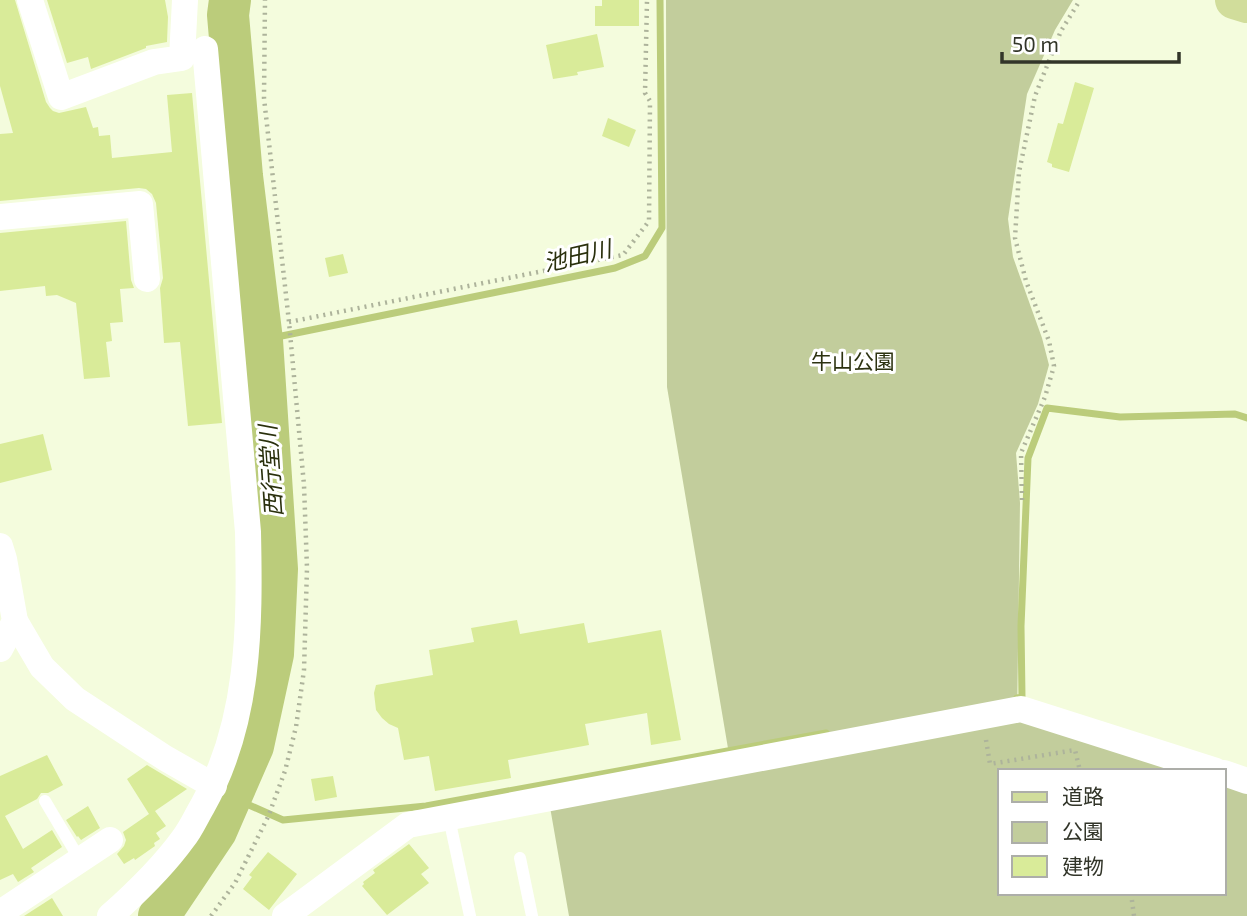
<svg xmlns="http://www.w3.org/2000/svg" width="1247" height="916" font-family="'Exo 2','Noto Sans JP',sans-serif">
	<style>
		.green { fill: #c2cd9c }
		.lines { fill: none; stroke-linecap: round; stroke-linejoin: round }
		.stream { stroke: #bbcc7b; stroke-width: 7 }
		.river { stroke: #bbcc7b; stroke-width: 42 }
		.building { fill: #d9eb99 }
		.path { stroke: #adb39b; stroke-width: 4.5; stroke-dasharray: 2 5; stroke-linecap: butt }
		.lane { stroke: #fff; stroke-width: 12 }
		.street { stroke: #fff; stroke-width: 26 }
		.primary { stroke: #d1dd9b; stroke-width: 38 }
		.labels { text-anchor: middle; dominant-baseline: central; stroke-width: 6; stroke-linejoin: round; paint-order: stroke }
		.park-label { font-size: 21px; fill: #2c3210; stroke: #fff }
		.water-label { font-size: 23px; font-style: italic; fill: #2a300d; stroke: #fff }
	</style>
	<rect width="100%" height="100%" fill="#f4fcdd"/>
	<path class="green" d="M 666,0 L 1073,0 L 1055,30 L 1027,94 L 1008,219 L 1013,257 L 1042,338 L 1049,365 L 1038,404 L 1016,453 L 1020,503 L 1017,720 L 1176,771 L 1000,771 L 1000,893 L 1224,893 L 1224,786 L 1247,793 L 1247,916 L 569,916 L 550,807 L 732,772 L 667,387 Z"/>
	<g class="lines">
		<g class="stream">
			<path d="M 262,340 L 615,268 L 645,256 L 662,228 L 660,0"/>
			<path d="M 1017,698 L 1022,697 L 1021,626 L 1028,458 L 1047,408 L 1120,417 L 1235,414 L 1247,418"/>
			<path d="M 231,797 L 283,820 L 426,806 L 826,733"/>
		</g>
		<path class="river" d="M 159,916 L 216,831 L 253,746 L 273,654 L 277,569 L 262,340 L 242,176 L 228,15 L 230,0"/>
	</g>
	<g class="building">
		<path d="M 0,0 L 15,0 L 46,102 L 50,108 L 53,111 L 59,113 L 86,107 L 93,128 L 98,127 L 99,136 L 110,135 L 112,158 L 172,152 L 167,95 L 192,93 L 222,423 L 188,426 L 180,342 L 164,343 L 160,288 L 163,278 L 156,203 L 152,194 L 146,189 L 139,188 L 0,201 L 0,134 L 13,133 L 0,86 Z"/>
		<path d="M 47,0 L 165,0 L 168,17 L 167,42 L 146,46 L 146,48 L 91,69 L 88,57 L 67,63 Z"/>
		<path d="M 602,0 L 639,0 L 639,26 L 595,26 L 595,6 L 602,6 Z"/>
		<path d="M 597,34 L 604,67 L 577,72 L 578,75 L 553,79 L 546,45 Z"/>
		<path d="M 1075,82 L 1094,88 L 1069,172 L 1052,167 L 1052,164 L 1047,162 L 1058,123 L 1063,124 Z"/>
		<path d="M 608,118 L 636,130 L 629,147 L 602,136 Z"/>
		<path d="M 126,221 L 131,280 L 134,288 L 120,289 L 123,322 L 110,323 L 112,341 L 106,342 L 110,377 L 84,379 L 76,303 L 57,295 L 46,296 L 45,286 L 0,291 L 0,233 Z"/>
		<path d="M 343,254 L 348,273 L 329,277 L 325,258 Z"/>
		<path d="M 43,434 L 52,470 L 0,483 L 0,444 Z"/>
		<path d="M 517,620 L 520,634 L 584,623 L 588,643 L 661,630 L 681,740 L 651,745 L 647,713 L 585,724 L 589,745 L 508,760 L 511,778 L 435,791 L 429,756 L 404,760 L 398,728 L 389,724 L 382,718 L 376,710 L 374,693 L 376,685 L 433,675 L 429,650 L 474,642 L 471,628 Z"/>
		<path d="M 47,755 L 63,785 L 48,793 L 41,793 L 37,799 L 5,816 L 23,849 L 52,830 L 62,847 L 31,868 L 34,872 L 18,882 L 13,874 L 0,880 L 0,776 Z"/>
		<path d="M 147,765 L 187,789 L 155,811 L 166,826 L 156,833 L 160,839 L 154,843 L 155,846 L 135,860 L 134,858 L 124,864 L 117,854 L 124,846 L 126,840 L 123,832 L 149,814 L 127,779 Z"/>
		<path d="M 333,776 L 337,797 L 315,801 L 311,779 Z"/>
		<path d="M 88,806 L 100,828 L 81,840 L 78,836 L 77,837 L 66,820 Z"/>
		<path d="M 409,844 L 429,868 L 421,874 L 429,883 L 387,915 L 362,886 L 364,884 L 363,882 L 375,873 L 373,870 Z"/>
		<path d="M 268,852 L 297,874 L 269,910 L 243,889 L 252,877 L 249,875 Z"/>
		<path d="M 52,898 L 63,916 L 24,916 Z"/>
	</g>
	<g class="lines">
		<g class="path">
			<path d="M 289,322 L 623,255 L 649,221 L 650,101 L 645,93 L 647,0"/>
			<path d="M 1022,500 L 1021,453 L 1045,397 L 1054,366 L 1049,341 L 1026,281 L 1015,238 L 1019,172 L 1035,96 L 1061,31 L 1080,0"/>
			<path d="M 986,740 L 990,764 L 1075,750 L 1080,771"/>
			<path d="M 1131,893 L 1134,916"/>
			<path d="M 211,916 L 235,883 L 268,817 L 285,771 L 296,727 L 304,670 L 307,568 L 304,485 L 289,322 L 264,98 L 265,0"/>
		</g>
		<g class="lane">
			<path d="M 45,801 L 80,860"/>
			<path d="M 449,818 L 470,916"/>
			<path d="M 520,858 L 532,916"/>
		</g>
		<g class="street">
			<path d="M 30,0 L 61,97 L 154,62 L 182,58 L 185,0"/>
			<path d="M 0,217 L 140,204 L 147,279"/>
			<path d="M 0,546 L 4,559 L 15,621 L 0,649"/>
			<path d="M 15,621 L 42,667 L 75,699 L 165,758 L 214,786"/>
			<path d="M 1224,773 L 1247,781"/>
			<path d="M 0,913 L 110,840"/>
			<path d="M 110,916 C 137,892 162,868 183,839 C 191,829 196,817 202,807 C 250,723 250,626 248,532 L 205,49"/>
			<path d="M 285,916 L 408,825 L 1021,709 L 1216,771"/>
		</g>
		<path class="primary" d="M 1234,0 L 1247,4"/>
	</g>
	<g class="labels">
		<g class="park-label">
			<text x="853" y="360">牛山公園</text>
		</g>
		<g class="water-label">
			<text transform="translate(577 255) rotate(-13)">池田川</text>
			<text transform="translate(270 471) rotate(-94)">西行堂川</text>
		</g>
	</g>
	<rect x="998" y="769" width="228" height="126" fill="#ffffff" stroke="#adaea9" stroke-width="2"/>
	<rect x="1012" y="792" width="35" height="10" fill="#d1dd9b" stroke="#adaea9" stroke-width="2"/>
	<text x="1062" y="804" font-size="21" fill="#323529">道路</text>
	<rect x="1012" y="822" width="35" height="21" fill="#c2cd9c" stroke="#adaea9" stroke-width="2"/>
	<text x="1062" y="839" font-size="21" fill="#323529">公園</text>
	<rect x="1012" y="856" width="35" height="21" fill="#d9eb99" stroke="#adaea9" stroke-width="2"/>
	<text x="1062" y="874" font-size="21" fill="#323529">建物</text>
	<path d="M1002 52v10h177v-10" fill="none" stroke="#323529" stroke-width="3.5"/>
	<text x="1012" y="52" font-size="21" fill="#323529" stroke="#ffffff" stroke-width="5" paint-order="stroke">50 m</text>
</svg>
